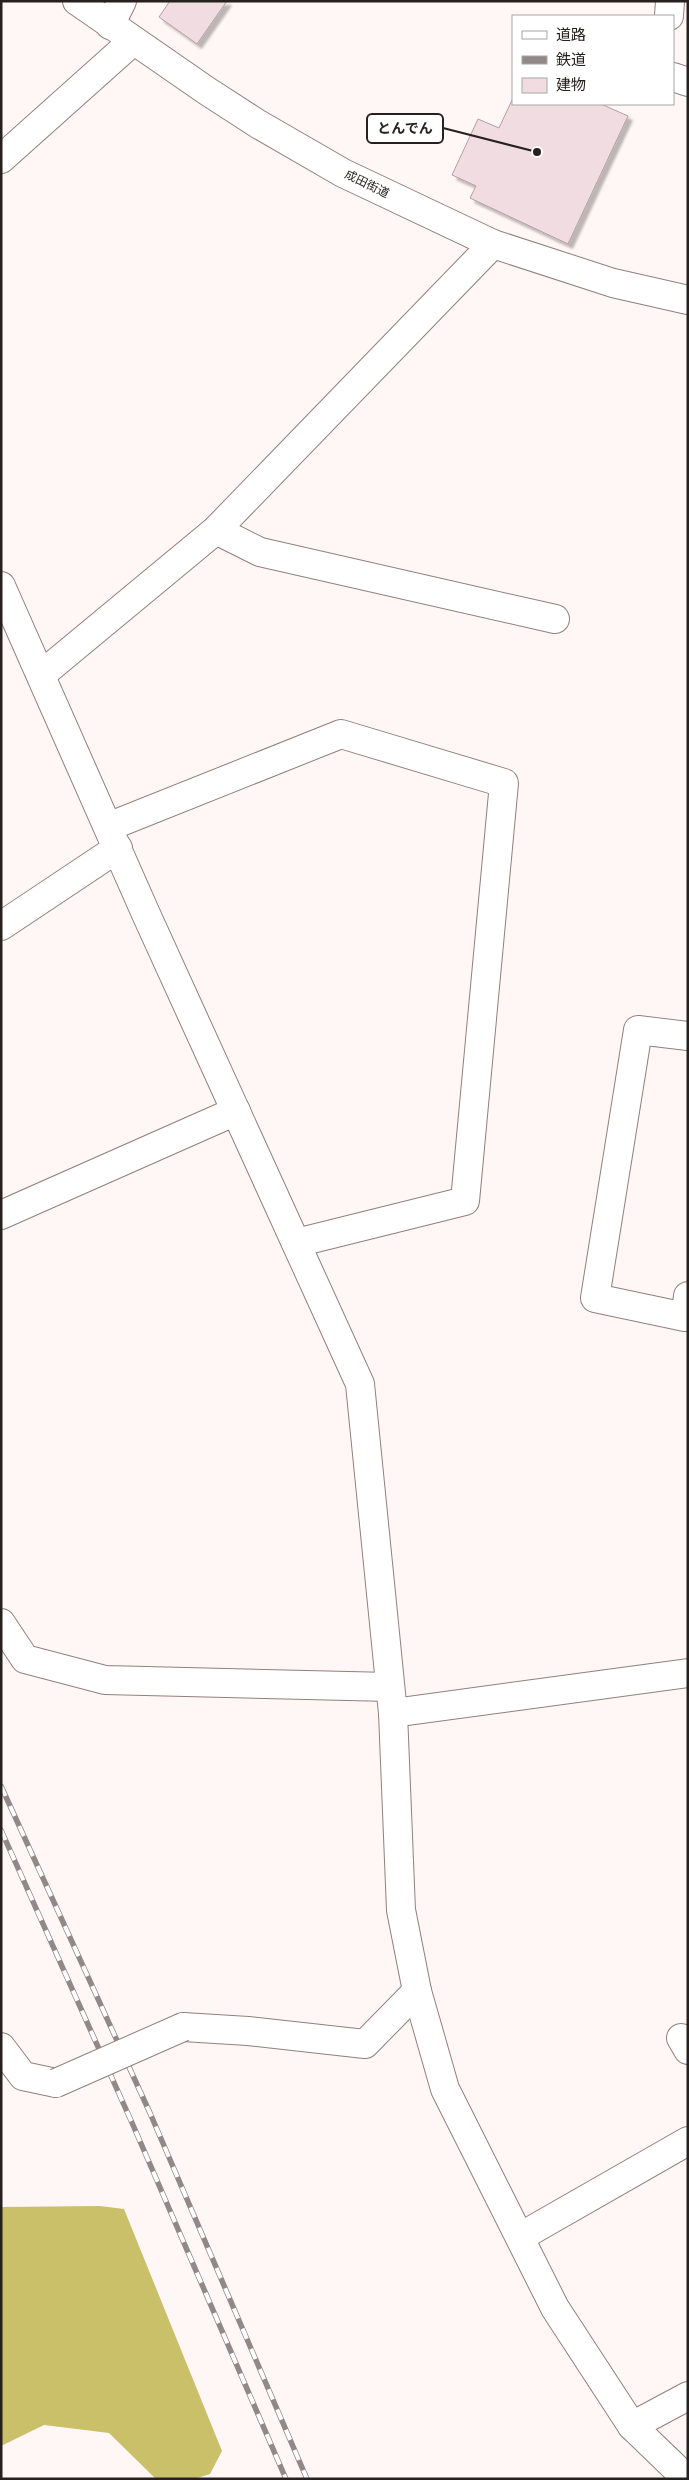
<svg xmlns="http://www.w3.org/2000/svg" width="689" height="2480" font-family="'Fira Sans','Noto Sans JP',sans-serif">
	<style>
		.forest { fill: #cac06a }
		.building { fill: #f1dde1; stroke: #b19ea2; filter: url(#shadow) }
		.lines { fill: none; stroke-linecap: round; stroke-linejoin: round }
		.minor-casing { stroke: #91807b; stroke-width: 30 }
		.highway-casing { stroke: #91807b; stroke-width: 30 }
		.minor { stroke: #fff; stroke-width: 28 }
		.highway { stroke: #fff; stroke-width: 28 }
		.rail-casing { stroke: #908987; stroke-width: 5.5 }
		.rail { stroke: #fff; stroke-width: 4; stroke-dasharray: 11; stroke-linecap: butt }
		.minor-bridge-casing { stroke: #91807b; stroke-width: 30; stroke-linecap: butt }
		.minor-bridge { stroke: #fff; stroke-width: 28 }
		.labels { text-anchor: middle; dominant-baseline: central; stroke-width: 5; stroke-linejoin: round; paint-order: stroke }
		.street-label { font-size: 12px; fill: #26201e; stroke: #fff }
		.leader { fill: none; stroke: #26201e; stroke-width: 2 }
		.callout-dot { fill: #26201e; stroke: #fff; stroke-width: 2 }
		.callout { fill: #fff; stroke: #26201e; stroke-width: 2 }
		.callout-label { font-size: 14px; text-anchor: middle; font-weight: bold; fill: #26201e }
	</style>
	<defs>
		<filter id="shadow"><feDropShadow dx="4.5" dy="4.5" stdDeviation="1" flood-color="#0004"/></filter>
	</defs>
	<rect width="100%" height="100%" fill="#fff7f5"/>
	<path class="forest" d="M 100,2206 L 124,2209 L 222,2451 L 210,2474 L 194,2479 L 156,2479 L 109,2433 L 44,2425 L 1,2446 L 1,2207 Z"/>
	<g class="building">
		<path d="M 170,1 L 227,1 L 197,44 L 159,17 Z"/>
		<path d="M 513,98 L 513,104 L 601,104 L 628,116 L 568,244 L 470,198 L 476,186 L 452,175 L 478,119 L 499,128 Z"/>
	</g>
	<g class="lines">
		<g class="minor-casing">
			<g id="minor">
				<path d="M 669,16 L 670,1"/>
				<path d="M 110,25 L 122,1"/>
				<path d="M 673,77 L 688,82"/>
				<path d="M 1,159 L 133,41"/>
				<path d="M 216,530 L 260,552 L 555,619"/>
				<path d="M 1,586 L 146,914 L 360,1384 L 393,1713 L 401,1910 L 417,1991 L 445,2089 L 555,2308 L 632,2426 L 687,2479"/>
				<path d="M 41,675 L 216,530 L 493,244"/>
				<path d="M 108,827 L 341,734 L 504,783 L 465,1201 L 296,1243"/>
				<path d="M 1,926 L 118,848"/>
				<path d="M 688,1036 L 638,1030 L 595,1298 L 685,1317 L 688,1296"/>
				<path d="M 1,1215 L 236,1111"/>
				<path d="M 1,1623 L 25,1659 L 105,1680 L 390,1687"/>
				<path d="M 393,1713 L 688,1673"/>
				<path d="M 183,2027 L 248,2031 L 365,2044 L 417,1991"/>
				<path d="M 681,2038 L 688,2050"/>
				<path d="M 1,2047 L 23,2076 L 56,2083"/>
				<path d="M 520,2237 L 688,2141"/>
				<path d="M 632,2426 L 688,2396"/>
			</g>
		</g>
		<g class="highway-casing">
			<path id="highway" d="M 77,1 L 207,91 L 258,124 L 343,173 L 493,244 L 613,283 L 688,300"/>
		</g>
		<use href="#minor" class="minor"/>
		<use href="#highway" class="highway"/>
		<g class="rail-casing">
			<g id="rail">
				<path d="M 1,1786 L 150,2113 L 307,2479"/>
				<path d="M 1,1830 L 133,2125 L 286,2479"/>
			</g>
		</g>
		<use href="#rail" class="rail"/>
		<g class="minor-bridge-casing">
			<path id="minor-bridge" d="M 56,2083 L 183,2027"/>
		</g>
		<use href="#minor-bridge" class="minor-bridge"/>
	</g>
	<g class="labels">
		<g class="street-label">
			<text transform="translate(367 184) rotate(26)">成田街道</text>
		</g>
	</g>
	<path class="leader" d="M537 152L443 128"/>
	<circle class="callout-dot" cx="537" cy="152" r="5"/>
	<rect class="callout" x="367" y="114" width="76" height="29" rx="5"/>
	<g class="callout-label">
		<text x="405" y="133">とんでん</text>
	</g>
	<rect width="689" height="2480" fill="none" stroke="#26201e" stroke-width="5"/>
	<rect x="512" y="15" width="162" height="90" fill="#ffffff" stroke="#a8a6a5"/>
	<rect x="522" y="31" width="25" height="8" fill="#ffffff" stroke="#a8a6a5"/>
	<text x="556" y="40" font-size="15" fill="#26201e">道路</text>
	<rect x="522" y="56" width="25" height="8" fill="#908987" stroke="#a8a6a5"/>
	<text x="556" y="65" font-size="15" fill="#26201e">鉄道</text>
	<rect x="522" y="78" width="25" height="15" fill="#f1dde1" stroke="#a8a6a5"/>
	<text x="556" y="90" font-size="15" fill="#26201e">建物</text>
</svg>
